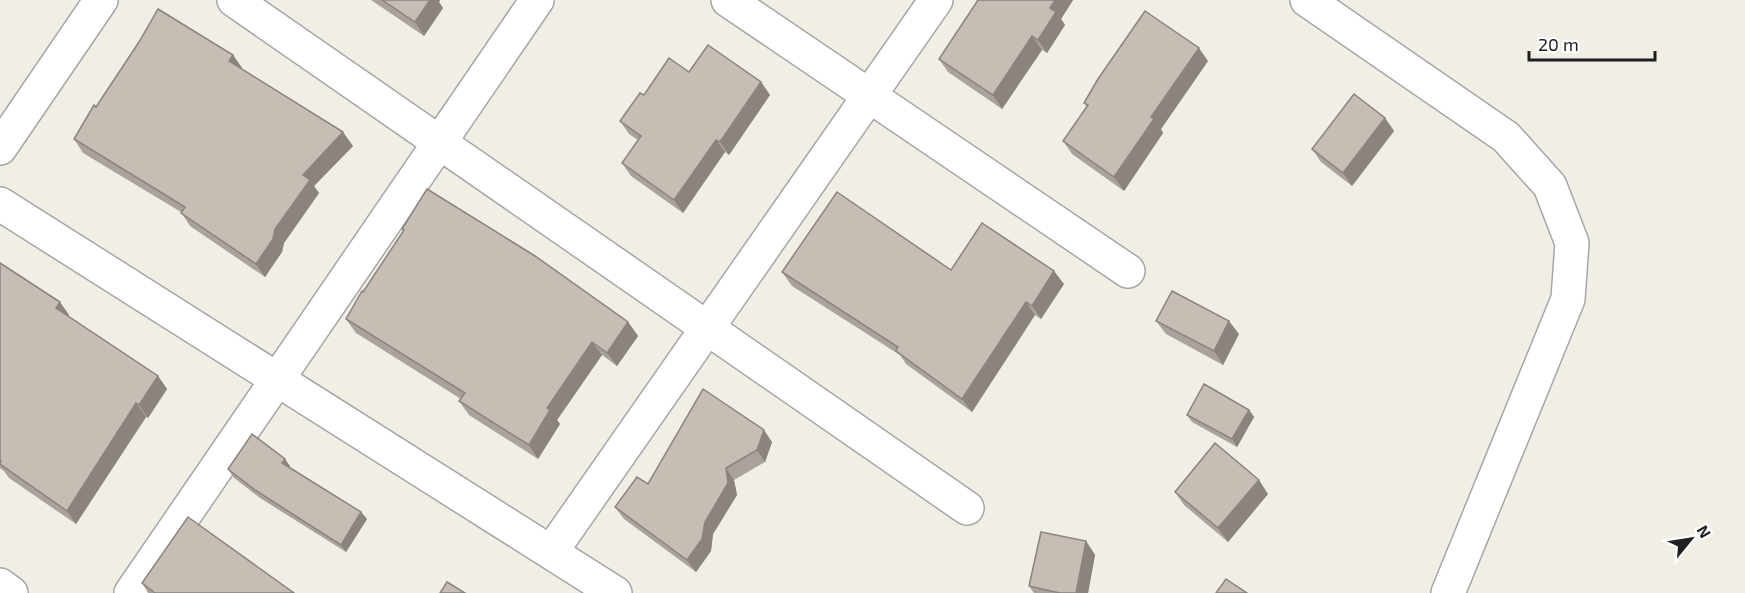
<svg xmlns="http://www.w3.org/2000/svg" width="1745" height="593" font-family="'Exo 2',sans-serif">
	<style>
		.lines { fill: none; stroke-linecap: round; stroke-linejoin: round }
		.minor-casing { stroke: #a6a6a6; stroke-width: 36 }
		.minor { stroke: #fff; stroke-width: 33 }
		.wall { fill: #aaa39b }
		.shaded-wall { fill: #8b847e }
		.building { fill: #c6bdb4; stroke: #8b847e; stroke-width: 1.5 }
	</style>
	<rect width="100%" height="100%" fill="#f1eee5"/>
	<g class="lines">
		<g class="minor-casing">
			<g id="minor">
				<path d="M 234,0 L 967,508"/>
				<path d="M 728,0 L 1128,271"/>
				<path d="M 1307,0 L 1506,137 L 1550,186 L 1572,243 L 1568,299 L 1448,593"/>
				<path d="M 0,148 L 101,0"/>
				<path d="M 0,204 L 615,593"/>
				<path d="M 551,552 L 936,0"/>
				<path d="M 0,585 L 11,593"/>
				<path d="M 131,593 L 537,0"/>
			</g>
		</g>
		<use href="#minor" class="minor"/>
	</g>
	<g class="wall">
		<path d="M 371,0 L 440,0 L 439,2 L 443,8 L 424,36 Z"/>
		<path d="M 978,0 L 1073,0 L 1061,19 L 1065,25 L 1047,53 L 1042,50 L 1002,109 L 948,72 L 939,59 Z"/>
		<path d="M 233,55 L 242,68 L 241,69 L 353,146 L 314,186 L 319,193 L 284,243 L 282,252 L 265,277 L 190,226 L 181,212 L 83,153 L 74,139 L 96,107 Z"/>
		<path d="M 1208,61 L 1161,129 L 1163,133 L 1124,191 L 1072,154 L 1063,141 L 1087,107 L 1084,103 Z"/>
		<path d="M 689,72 L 761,82 L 770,95 L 729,155 L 725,152 L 683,213 L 631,176 L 622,163 L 638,140 L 629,134 L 620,121 L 644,95 Z"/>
		<path d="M 1385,118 L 1394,131 L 1352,186 L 1321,162 L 1312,149 Z"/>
		<path d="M 402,229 L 628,322 L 638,336 L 617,366 L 602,355 L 557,420 L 560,424 L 538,459 L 469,415 L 459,401 L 461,399 L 356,333 L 346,319 L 363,292 L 404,231 Z"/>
		<path d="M 0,263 L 69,315 L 68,317 L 158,376 L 167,389 L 148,418 L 146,417 L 76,524 L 9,478 L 4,471 L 0,468 Z"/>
		<path d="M 951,270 L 1064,284 L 1041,319 L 1035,315 L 972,412 L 906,364 L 900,355 L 792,286 L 782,272 Z"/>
		<path d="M 1156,321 L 1239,334 L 1223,365 L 1166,334 Z"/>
		<path d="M 1249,410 L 1254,417 L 1237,447 L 1192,422 L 1187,415 Z"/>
		<path d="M 772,442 L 765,462 L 734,480 L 737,495 L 713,534 L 711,551 L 696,572 L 624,519 L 615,507 L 648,484 Z"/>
		<path d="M 290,466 L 290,467 L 361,512 L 367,519 L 346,552 L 260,498 L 233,477 L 228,469 Z"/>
		<path d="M 1175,492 L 1268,494 L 1228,542 L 1184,505 Z"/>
		<path d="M 1086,541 L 1095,555 L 1088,593 L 1034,593 L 1029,586 Z"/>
		<path d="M 142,583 L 294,593 L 148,593 Z"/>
	</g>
	<g class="shaded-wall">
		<path d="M 430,0 L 440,0 L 439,2 L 443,8 L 424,36 L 415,22 Z"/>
		<path d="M 1055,0 L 1073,0 L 1061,19 L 1065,25 L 1047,53 L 1038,40 L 1050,8 Z"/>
		<path d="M 1032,36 L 1042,50 L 1002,109 L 993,95 Z"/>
		<path d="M 1199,48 L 1208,61 L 1161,129 L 1163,133 L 1124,191 L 1114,177 L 1151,117 Z"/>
		<path d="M 233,55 L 242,68 L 238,74 L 229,61 Z"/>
		<path d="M 761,82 L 770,95 L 729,155 L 720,142 Z"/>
		<path d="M 1385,118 L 1394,131 L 1352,186 L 1343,173 Z"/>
		<path d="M 343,132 L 353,146 L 314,186 L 319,193 L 284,243 L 282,252 L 265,277 L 256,264 L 303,175 Z"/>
		<path d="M 716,140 L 725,152 L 683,213 L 674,200 Z"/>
		<path d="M 1054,271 L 1064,284 L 1041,319 L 1032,306 Z"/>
		<path d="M 60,302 L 69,315 L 65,322 L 56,308 Z"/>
		<path d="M 1026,302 L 1035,315 L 972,412 L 962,399 Z"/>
		<path d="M 1229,321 L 1239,334 L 1223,365 L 1214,351 Z"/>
		<path d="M 628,322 L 638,336 L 617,366 L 607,353 Z"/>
		<path d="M 592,342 L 602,355 L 557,420 L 560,424 L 538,459 L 529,445 L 547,408 Z"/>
		<path d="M 158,376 L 167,389 L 148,418 L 139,405 Z"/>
		<path d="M 136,403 L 146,417 L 76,524 L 67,511 Z"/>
		<path d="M 1249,410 L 1254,417 L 1237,447 L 1232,439 Z"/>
		<path d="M 764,430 L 772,442 L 765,462 L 757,450 Z"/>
		<path d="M 285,459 L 290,466 L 288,470 L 282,463 Z"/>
		<path d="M 726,468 L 734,480 L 737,495 L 713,534 L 711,551 L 696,572 L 687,560 L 705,522 Z"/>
		<path d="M 1259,480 L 1268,494 L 1228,542 L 1218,528 Z"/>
		<path d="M 361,512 L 367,519 L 346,552 L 341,545 Z"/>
		<path d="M 1086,541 L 1095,555 L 1088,593 L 1076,593 Z"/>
	</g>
	<g class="building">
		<path d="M 382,0 L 430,0 L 415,22 Z"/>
		<path d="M 978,0 L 1055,0 L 1050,8 L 1056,12 L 1038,40 L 1032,36 L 993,95 L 939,59 Z"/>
		<path d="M 158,9 L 233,55 L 229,61 L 343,132 L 303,175 L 310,180 L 275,229 L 273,239 L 256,264 L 181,213 L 185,207 L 74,139 L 94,105 L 96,107 L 139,42 Z"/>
		<path d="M 1145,11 L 1199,48 L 1151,117 L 1154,119 L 1114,177 L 1063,141 L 1088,105 L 1084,103 L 1098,79 Z"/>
		<path d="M 708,45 L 761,82 L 720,142 L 716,140 L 674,200 L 622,163 L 641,136 L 620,121 L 640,93 L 644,95 L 669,58 L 689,72 Z"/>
		<path d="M 1354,94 L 1385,118 L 1343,173 L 1312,149 Z"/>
		<path d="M 427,189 L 535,256 L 628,322 L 607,353 L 592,342 L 547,408 L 550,410 L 529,445 L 459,401 L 465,393 L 346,319 L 362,291 L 363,292 L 404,230 L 402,229 Z"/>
		<path d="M 837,192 L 951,270 L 982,223 L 1054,271 L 1032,306 L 1026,302 L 962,399 L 896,351 L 898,347 L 782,272 Z"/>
		<path d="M 0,263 L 60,302 L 56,308 L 158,376 L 139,405 L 136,403 L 67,511 L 0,464 L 1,461 L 0,460 Z"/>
		<path d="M 1172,291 L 1229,321 L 1214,351 L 1156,321 Z"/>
		<path d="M 1204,384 L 1249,410 L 1232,439 L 1187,415 Z"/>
		<path d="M 703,389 L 764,430 L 757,450 L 726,468 L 728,483 L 705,522 L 702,539 L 687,560 L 615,507 L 637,477 L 648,484 Z"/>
		<path d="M 252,434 L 285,459 L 282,463 L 361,512 L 341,545 L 255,490 L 228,469 Z"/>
		<path d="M 1215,443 L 1259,480 L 1218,528 L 1175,492 Z"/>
		<path d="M 188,517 L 294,593 L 155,593 L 142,583 Z"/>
		<path d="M 1041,532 L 1086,541 L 1076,593 L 1060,593 L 1029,586 Z"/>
		<path d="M 1226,579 L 1247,593 L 1216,593 Z"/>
		<path d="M 447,582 L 465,593 L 440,593 Z"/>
	</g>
	<g transform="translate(1691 539) rotate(60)" stroke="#ffffff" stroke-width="4.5" paint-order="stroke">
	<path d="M0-4.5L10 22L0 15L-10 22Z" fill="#1f1f1f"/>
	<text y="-9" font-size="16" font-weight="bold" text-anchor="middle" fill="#1f1f1f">N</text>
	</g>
	<path d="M1529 51v9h126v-9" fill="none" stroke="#1f1f1f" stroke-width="3"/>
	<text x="1538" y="51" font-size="18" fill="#1f1f1f" stroke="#ffffff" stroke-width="4.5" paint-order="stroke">20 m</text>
</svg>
